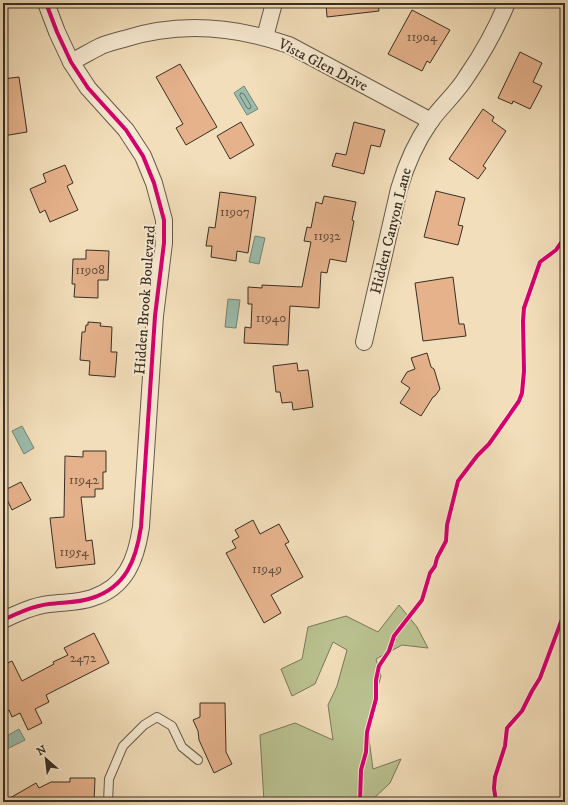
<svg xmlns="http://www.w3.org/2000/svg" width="568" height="805" font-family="'IM FELL DW Pica',serif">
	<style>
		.green { fill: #bac190; stroke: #7a785a }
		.water { fill: #9bbcad; stroke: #748476 }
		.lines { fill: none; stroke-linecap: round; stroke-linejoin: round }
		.shore { stroke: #6a7668; stroke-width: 1 }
		.building { fill: #e5b28c; stroke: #392f23 }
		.service-casing { stroke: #675b49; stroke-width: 10 }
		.minor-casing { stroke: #675b49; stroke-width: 18 }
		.service { stroke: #f7ead2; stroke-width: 8 }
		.minor { stroke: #f7ead2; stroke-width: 16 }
		.cycleway-casing { stroke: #f7ead2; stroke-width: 6 }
		.cycleway { stroke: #d6006c; stroke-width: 4 }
		.labels { text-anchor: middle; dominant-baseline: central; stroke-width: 4; stroke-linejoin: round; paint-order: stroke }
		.number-label { font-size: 13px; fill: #64503d }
		.street-label { font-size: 15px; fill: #392f23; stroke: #f7ead2 }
	</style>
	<rect width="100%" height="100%" fill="#f2deba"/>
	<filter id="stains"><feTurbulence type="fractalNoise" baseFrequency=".005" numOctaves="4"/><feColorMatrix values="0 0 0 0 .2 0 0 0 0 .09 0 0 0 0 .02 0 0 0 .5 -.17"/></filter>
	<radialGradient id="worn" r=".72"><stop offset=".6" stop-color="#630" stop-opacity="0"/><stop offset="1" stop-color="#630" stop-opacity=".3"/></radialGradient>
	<path class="green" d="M 399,605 L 417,627 L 428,648 L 402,645 L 376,659 L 381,676 L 371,710 L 369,739 L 373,769 L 401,759 L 390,783 L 370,802 L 264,802 L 260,735 L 295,723 L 333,740 L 328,705 L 337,686 L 347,650 L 333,642 L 315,684 L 292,696 L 281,669 L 302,659 L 308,627 L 346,616 L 378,632 Z"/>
	<g class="water">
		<path d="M 244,86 L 258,109 L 247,115 L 234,93 Z"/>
		<path d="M 255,236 L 265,238 L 259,264 L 249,262 Z"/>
		<path d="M 228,299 L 240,300 L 236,328 L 225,327 Z"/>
		<path d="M 22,426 L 34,448 L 24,454 L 12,431 Z"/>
		<path d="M 19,729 L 25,740 L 3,751 L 3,738 Z"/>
	</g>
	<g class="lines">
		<path class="shore" d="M 241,93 L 244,94 L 251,106 L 250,109 L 247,108 L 240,96 Z"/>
	</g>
	<g class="building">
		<path d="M 326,3 L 378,3 L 379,11 L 327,17 Z"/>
		<path d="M 412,10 L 450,30 L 430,63 L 427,61 L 422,71 L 388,54 Z"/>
		<path d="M 520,52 L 542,63 L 533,82 L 542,86 L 530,109 L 513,101 L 512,104 L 498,98 Z"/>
		<path d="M 180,64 L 217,127 L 186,145 L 176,128 L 183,124 L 156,77 Z"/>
		<path d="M 19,77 L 27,132 L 3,136 L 3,79 Z"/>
		<path d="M 483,109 L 494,117 L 492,121 L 506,131 L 483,166 L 486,168 L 478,179 L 449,159 Z"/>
		<path d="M 241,122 L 254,145 L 230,159 L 217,136 Z"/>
		<path d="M 354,122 L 385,130 L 380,147 L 371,145 L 364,174 L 332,166 L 336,153 L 346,155 Z"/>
		<path d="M 65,165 L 73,183 L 67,186 L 78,210 L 50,222 L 45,210 L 40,213 L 30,189 L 46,182 L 43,174 Z"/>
		<path d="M 436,191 L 465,198 L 458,225 L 463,226 L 458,245 L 424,237 Z"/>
		<path d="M 220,192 L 256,197 L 248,253 L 237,251 L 236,261 L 211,257 L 212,246 L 206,246 L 209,227 L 215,228 Z"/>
		<path d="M 324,196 L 356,202 L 352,220 L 354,221 L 346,262 L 330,259 L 327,273 L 321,272 L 319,308 L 290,306 L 288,345 L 244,343 L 245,327 L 251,328 L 252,304 L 248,304 L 248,287 L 262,288 L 262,285 L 302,287 L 311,242 L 304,241 L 307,227 L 311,228 L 316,202 L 322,204 Z"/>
		<path d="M 86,250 L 109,251 L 108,280 L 98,280 L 98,298 L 74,297 L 75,284 L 72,284 L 73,259 L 86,259 Z"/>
		<path d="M 453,277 L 459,324 L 464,324 L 466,336 L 423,341 L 415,283 Z"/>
		<path d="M 88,322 L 101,323 L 100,326 L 112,327 L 111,352 L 117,352 L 115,377 L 89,375 L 90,361 L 80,360 L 82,332 L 85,332 L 86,325 L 88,325 Z"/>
		<path d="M 427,353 L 431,367 L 434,369 L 440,389 L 435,396 L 433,397 L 421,416 L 400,403 L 410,388 L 401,382 L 407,372 L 415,369 L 411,358 Z"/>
		<path d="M 297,363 L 298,371 L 308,370 L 313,407 L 293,410 L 292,402 L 282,403 L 280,392 L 276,392 L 273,366 Z"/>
		<path d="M 83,451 L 106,451 L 106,472 L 103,472 L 103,489 L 95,489 L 95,497 L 81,497 L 86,541 L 92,540 L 95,564 L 56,568 L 50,518 L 64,517 L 65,456 L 83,457 Z"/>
		<path d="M 21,482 L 31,500 L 12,510 L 3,491 Z"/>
		<path d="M 253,520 L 260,534 L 279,524 L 289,542 L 285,544 L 303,577 L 271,595 L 281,613 L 264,623 L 226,553 L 236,548 L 232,541 L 239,537 L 235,530 Z"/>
		<path d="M 94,633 L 109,663 L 46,695 L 49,702 L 35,709 L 42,723 L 28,730 L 20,713 L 12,717 L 9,710 L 3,713 L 3,665 L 12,661 L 22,681 L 54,664 L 53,662 L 68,655 L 64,648 Z"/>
		<path d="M 200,703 L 225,703 L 226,752 L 232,764 L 214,773 L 199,740 L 198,731 L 193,720 L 200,717 Z"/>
		<path d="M 70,778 L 95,778 L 94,802 L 3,802 L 36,783 L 39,788 L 51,782 L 70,782 Z"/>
	</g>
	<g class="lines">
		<g class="service-casing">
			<path id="service" d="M 108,802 L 109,779 L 123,746 L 144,725 L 157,717 L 172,726 L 182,747 L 198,760"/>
		</g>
		<g class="minor-casing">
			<g id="minor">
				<path d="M 265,37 L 274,3"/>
				<path d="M 71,62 C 81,57 91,51 101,46 C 108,43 116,41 124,39 C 180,21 234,26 289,45 L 431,121"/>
				<path d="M 364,342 L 399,189 C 406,165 416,142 430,122 C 441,106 457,93 467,76 C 483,53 496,29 507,3"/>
				<path d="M 3,620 C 18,613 33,606 49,604 C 63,602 78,603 92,598 C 126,587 136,560 141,527 L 155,316 L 164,243 L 164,220 L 154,183 L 143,156 L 126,130 L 88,88 L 71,62 L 57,32 L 46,3"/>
			</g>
		</g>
		<use href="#service" class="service"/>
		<use href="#minor" class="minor"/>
		<g class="cycleway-casing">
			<g id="cycleway">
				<path d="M 3,620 C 18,613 33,606 49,604 C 63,602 78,603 92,598 C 126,587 136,560 141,527 L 155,316 L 164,243 L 164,220 L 154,183 L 143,156 L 126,130 L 88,88 L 71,62 L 57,32 L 46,3"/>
				<path d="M 360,802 L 361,770 L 366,752 L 367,732 L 376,699 L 376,680 L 379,666 L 389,651 L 394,636 L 422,600 L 430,573 L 435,566 L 437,558 L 446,541 L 447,525 L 458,481 L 477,456 L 489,444 L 519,401 L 522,393 L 524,371 L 523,321 L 524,308 L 540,262 L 556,250 L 565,237"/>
				<path d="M 496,802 L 494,788 L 495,777 L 505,746 L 507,728 L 522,711 L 532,691 L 540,678 L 565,611"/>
			</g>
		</g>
		<use href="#cycleway" class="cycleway"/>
	</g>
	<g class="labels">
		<g class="number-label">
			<text x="422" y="37">11904</text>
			<text x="235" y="212">11907</text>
			<text x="327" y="236">11932</text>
			<text x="90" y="270">11908</text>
			<text x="271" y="318">11940</text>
			<text x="84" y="480">11942</text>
			<text x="74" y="552">11954</text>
			<text x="267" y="569">11949</text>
			<text x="83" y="658">2472</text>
		</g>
		<g class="street-label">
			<text transform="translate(323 65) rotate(27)">Vista Glen Drive</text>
			<text transform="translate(391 231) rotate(-76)">Hidden Canyon Lane</text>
			<text transform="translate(145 300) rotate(-86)">Hidden Brook Boulevard</text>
		</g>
	</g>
	<rect width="568" height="805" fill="none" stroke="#f2deba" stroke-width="16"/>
	<rect x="4" y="4" width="560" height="797" fill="none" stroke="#392f23" stroke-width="2"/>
	<rect x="8" y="8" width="552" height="789" fill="none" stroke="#392f23"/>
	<g transform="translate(46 759) rotate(332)" stroke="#f7ead2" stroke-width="3" paint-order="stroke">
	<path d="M0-3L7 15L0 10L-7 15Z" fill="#392f23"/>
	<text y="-6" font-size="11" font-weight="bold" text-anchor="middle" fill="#392f23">N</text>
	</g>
	<rect width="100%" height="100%" filter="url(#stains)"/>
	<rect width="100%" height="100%" fill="url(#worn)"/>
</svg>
